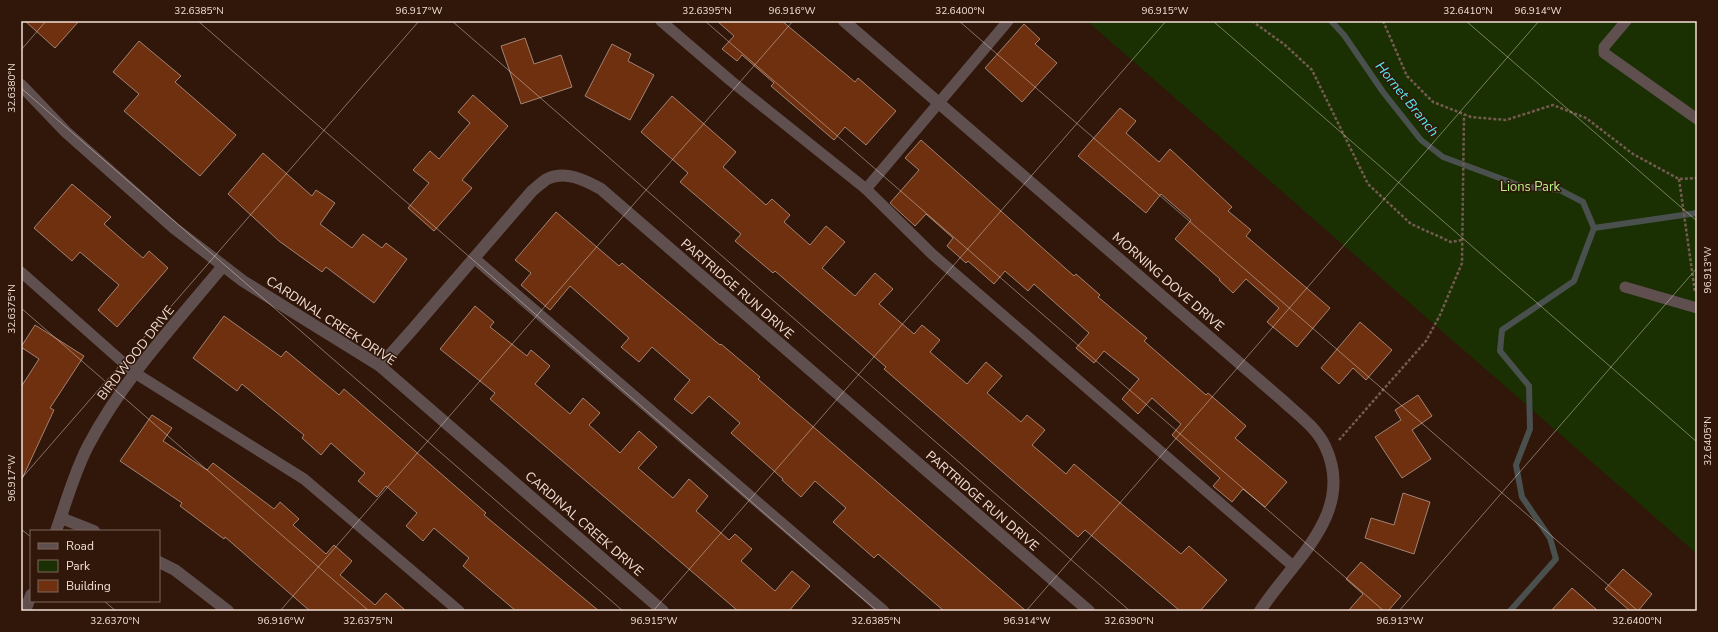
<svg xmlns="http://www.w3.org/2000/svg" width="1718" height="632" font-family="'Nunito Sans',sans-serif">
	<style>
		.green { fill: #1a2f02 }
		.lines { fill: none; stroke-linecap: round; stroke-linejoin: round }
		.stream { stroke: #4a504e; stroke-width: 6 }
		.building { fill: #6e300f; stroke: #a48272 }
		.path { stroke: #735b4f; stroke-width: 2.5; stroke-dasharray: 3 2; stroke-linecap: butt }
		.lane { stroke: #5f4f4f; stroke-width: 11 }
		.street { stroke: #5f4f4f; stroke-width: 12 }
		.ticks { fill: none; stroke: #f2dfd6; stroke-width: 1; stroke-opacity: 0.45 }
		.labels { text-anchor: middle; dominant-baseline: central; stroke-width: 3; stroke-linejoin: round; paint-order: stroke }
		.park-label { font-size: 13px; fill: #b7f386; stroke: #31170a }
		.street-label { font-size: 13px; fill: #f2dfd6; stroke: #31170a }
		.water-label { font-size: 14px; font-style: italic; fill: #56e7ed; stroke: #31170a }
		.neatline { fill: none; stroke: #f2dfd6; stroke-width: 1.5 }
		.ticks-label { font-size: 10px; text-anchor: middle; fill: #f2dfd6 }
	</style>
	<rect width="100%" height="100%" fill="#31170a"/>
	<path class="green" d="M 1087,21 L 1697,21 L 1697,554 Z"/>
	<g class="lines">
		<g class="stream">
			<path d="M 1331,21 L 1344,35 L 1383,92 L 1421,140 L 1443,157 L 1521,186 L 1560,190 L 1583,202 L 1594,228 L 1574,281 L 1502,330 L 1500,351 L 1529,386 L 1530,429 L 1516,465 L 1522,497 L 1550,538 L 1556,559 L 1510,611"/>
			<path d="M 1594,228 L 1697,213"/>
		</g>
	</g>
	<g class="building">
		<path d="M 25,21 L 79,21 L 55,48 Z"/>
		<path d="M 717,21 L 782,21 L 855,82 L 858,78 L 896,111 L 866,145 L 845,127 L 834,140 L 771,86 L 774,83 L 742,55 L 737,61 L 722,49 L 734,36 Z"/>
		<path d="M 1024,24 L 1040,39 L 1035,44 L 1057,63 L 1022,102 L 985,68 Z"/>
		<path d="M 525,38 L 534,64 L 561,55 L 572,87 L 521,104 L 501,46 Z"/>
		<path d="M 139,41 L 181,76 L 175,82 L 236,135 L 200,176 L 124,111 L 139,94 L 113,72 Z"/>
		<path d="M 612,44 L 631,54 L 628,61 L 654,75 L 630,120 L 585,96 Z"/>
		<path d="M 473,95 L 508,126 L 462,180 L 472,188 L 434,231 L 408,208 L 429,183 L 413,170 L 430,151 L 439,159 L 470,123 L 458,112 Z"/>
		<path d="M 672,96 L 736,152 L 723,167 L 766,205 L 772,199 L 790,215 L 784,222 L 810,245 L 826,226 L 845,242 L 822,268 L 855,296 L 875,273 L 893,289 L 879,304 L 914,334 L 922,325 L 940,340 L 930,352 L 967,384 L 986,362 L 1002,376 L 987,393 L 1021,422 L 1027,415 L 1045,430 L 1032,445 L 1066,474 L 1074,464 L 1181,554 L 1189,546 L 1227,580 L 1200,611 L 1180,611 L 1085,530 L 1078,537 L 884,369 L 886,367 L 833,321 L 775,271 L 773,273 L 735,241 L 741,234 L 680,182 L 688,173 L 641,132 Z"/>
		<path d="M 1120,108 L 1136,121 L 1126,133 L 1159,162 L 1170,149 L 1232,207 L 1228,211 L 1251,230 L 1246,236 L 1330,308 L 1297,347 L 1267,322 L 1279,308 L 1246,279 L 1233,293 L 1219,280 L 1220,279 L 1175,239 L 1191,220 L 1161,194 L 1146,213 L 1078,156 Z"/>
		<path d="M 921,140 L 1074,276 L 1076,274 L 1100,295 L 1098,297 L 1147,338 L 1144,341 L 1206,395 L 1208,393 L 1246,426 L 1235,438 L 1287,482 L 1265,507 L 1243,489 L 1232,502 L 1213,486 L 1220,478 L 1172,435 L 1181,424 L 1152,398 L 1138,414 L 1122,399 L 1139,379 L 1104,351 L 1094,363 L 1076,348 L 1089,333 L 1034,284 L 1028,291 L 1005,271 L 994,284 L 968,261 L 966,263 L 947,246 L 953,238 L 926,214 L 915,226 L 890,203 L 919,170 L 905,158 Z"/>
		<path d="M 263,153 L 312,196 L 316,190 L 335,203 L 320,224 L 352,248 L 363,234 L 382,248 L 386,243 L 407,259 L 374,303 L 326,267 L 322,272 L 279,241 L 228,194 Z"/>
		<path d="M 72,184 L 111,217 L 104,224 L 143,258 L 149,251 L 168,268 L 117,327 L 98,310 L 119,285 L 80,252 L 72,261 L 34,228 Z"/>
		<path d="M 556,212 L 619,266 L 622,263 L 720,345 L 721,344 L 760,377 L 758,379 L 1026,611 L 944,611 L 878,554 L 874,558 L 833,522 L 846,508 L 815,481 L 801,497 L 782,480 L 783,479 L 731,433 L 740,423 L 709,396 L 692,414 L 674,399 L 690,380 L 652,347 L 639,362 L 621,347 L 629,338 L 570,286 L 550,310 L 521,285 L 531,273 L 515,260 Z"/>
		<path d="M 475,306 L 494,322 L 490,327 L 527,356 L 531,350 L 550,366 L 535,384 L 570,414 L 583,398 L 600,413 L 589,425 L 620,453 L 639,431 L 657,447 L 638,468 L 673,498 L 689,479 L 708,496 L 696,511 L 729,540 L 735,534 L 752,549 L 741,561 L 775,591 L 792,571 L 810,586 L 789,611 L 738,611 L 490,399 L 495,393 L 440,349 Z"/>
		<path d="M 224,316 L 281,357 L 286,351 L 339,395 L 344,389 L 486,513 L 484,515 L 599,611 L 516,611 L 463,566 L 469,558 L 434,528 L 423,541 L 406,526 L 417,513 L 386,486 L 377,497 L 358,481 L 365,473 L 331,443 L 321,455 L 302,438 L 304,435 L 242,384 L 237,391 L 193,358 Z"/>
		<path d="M 1360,322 L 1392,350 L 1366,380 L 1353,368 L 1339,384 L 1321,368 Z"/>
		<path d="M 35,325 L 84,356 L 50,408 L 54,410 L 21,481 L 21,387 L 39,359 L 21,347 Z"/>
		<path d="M 1418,395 L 1432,416 L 1412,430 L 1431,459 L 1402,478 L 1375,437 L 1401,420 L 1395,410 Z"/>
		<path d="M 152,415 L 172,428 L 163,441 L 207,470 L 213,463 L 274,509 L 280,502 L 299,519 L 293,525 L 326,554 L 334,545 L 352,561 L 340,575 L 375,605 L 386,593 L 406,611 L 310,611 L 225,537 L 224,539 L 180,506 L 182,503 L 120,461 Z"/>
		<path d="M 1403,493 L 1430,502 L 1414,554 L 1365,538 L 1371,518 L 1394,525 Z"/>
		<path d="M 1361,562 L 1401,596 L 1388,611 L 1348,611 L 1363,594 L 1346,579 Z"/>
		<path d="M 1623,569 L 1652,594 L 1638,611 L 1630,611 L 1605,589 Z"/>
		<path d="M 1572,588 L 1598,611 L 1551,611 Z"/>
	</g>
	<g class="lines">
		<g class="path">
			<path d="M 1252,21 L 1285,45 L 1312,70 L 1368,184 L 1411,224 L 1451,242 L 1462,240"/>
			<path d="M 1383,21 L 1407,76 L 1433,102 L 1471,117 L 1506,120 L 1553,105 L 1586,118 L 1633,154 L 1679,179 L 1697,178"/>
			<path d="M 1679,179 L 1695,292"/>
			<path d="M 1339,440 L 1426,341 L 1440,315 L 1462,263 L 1464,115"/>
		</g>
		<g class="lane">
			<path d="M 661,21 L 731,81 L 866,189 L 932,254 L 1293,566"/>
			<path d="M 1626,21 L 1604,47 L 1604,53 L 1697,119"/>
			<path d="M 866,189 L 1008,21"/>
			<path d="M 474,258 L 884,611"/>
			<path d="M 21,272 L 135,373 L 304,479 L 459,611"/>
			<path d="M 1625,287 L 1697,308"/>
		</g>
		<g class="street">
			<path d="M 844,21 L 1281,399 C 1296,413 1316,427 1325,446 C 1357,513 1292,561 1260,611"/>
			<path d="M 21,85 L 66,132 L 174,228 L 243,281 L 380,366 L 663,611"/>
			<path d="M 380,366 L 412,330 L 532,191 C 537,187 542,182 547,179 C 565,170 585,180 601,189 L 1089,611"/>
			<path d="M 61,518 L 94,531"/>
			<path d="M 56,531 C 66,503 74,473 88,446 C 123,379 175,324 223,266"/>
			<path d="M 159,562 L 175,570 L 228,611"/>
			<path d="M 25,611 L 31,595"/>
		</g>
	</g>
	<path class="ticks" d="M 198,21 L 877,611M 452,21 L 1130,611M 705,21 L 1384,611M 959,21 L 1638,611M 1213,21 L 1697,442M 1466,21 L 1697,221M 21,50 L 46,21M 21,88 L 623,611M 21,308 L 369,611M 21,479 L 419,21M 21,529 L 31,537M 104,601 L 116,611M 280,611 L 793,21M 653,611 L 1166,21M 1026,611 L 1539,21M 1399,611 L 1697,268"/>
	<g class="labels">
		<g class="park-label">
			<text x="1530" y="187">Lions Park</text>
		</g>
		<g class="street-label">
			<text transform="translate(1168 282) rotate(41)">MORNING DOVE DRIVE</text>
			<text transform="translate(737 289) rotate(41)">PARTRIDGE RUN DRIVE</text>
			<text transform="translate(331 321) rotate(33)">CARDINAL CREEK DRIVE</text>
			<text transform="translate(136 353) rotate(-52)">BIRDWOOD DRIVE</text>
			<text transform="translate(982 501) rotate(41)">PARTRIDGE RUN DRIVE</text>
			<text transform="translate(584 524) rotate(41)">CARDINAL CREEK DRIVE</text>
		</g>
		<g class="water-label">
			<text transform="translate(1407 99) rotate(51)">Hornet Branch</text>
		</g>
	</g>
	<rect width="1718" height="632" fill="none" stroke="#31170a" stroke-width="44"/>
	<rect x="30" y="530" width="130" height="72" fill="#31170a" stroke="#7e675c"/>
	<rect x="38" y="543" width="20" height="6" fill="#5f4f4f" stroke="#7e675c"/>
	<text x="66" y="550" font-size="12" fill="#f2dfd6">Road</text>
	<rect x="38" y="560" width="20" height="12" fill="#1a2f02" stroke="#7e675c"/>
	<text x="66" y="570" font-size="12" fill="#f2dfd6">Park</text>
	<rect x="38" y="580" width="20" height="12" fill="#6e300f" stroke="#7e675c"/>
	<text x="66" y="590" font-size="12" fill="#f2dfd6">Building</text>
	<rect x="22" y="22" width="1674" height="588" class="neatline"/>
	<g class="ticks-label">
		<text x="199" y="14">32.6385°N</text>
		<text x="419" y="14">96.917°W</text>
		<text x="707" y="14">32.6395°N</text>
		<text x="792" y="14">96.916°W</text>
		<text x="960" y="14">32.6400°N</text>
		<text x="1165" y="14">96.915°W</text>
		<text x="1468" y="14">32.6410°N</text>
		<text x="1538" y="14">96.914°W</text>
		<text transform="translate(11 88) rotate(-90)" y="4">32.6380°N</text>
		<text transform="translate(1707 270) rotate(-90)" y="4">96.913°W</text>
		<text transform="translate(11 309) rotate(-90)" y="4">32.6375°N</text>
		<text transform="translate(1707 441) rotate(-90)" y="4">32.6405°N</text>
		<text transform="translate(11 478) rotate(-90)" y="4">96.917°W</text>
		<text x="115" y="624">32.6370°N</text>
		<text x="281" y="624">96.916°W</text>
		<text x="368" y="624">32.6375°N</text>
		<text x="654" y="624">96.915°W</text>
		<text x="876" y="624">32.6385°N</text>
		<text x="1027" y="624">96.914°W</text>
		<text x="1129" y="624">32.6390°N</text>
		<text x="1400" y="624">96.913°W</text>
		<text x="1637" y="624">32.6400°N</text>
	</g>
</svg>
